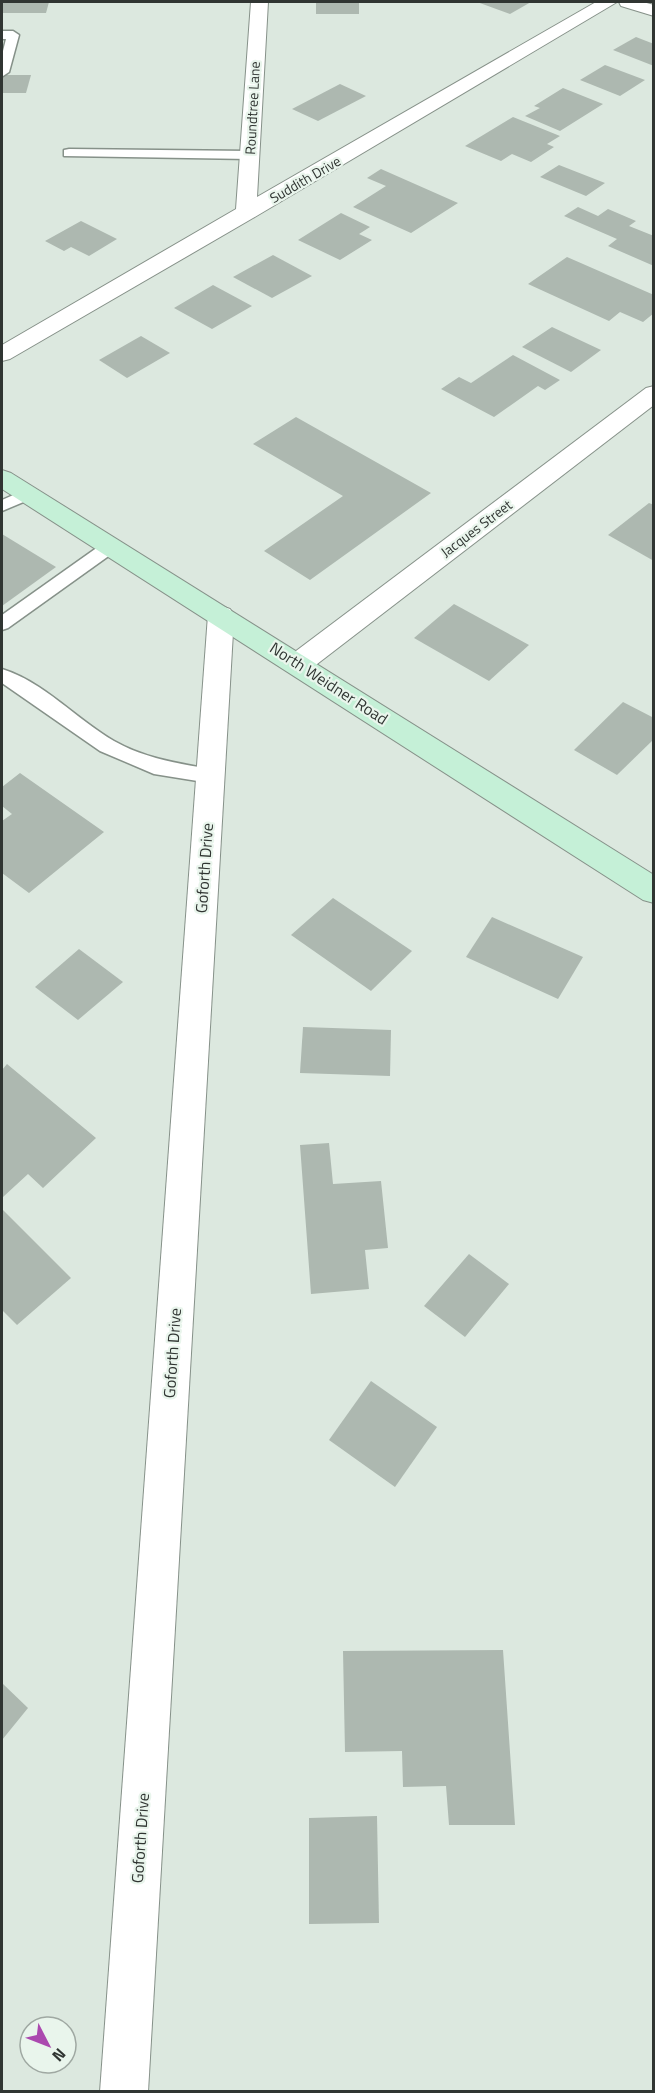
<svg xmlns="http://www.w3.org/2000/svg" width="655" height="2093" font-family="'Titillium Web',sans-serif">
	<style>
		.building { fill: #adb8b0 }
		.lines { fill: none; stroke-linecap: round; stroke-linejoin: round }
		.service-casing { stroke: #869189; stroke-width: 3 }
		.minor-casing { stroke: #869189; stroke-width: 2 }
		.secondary-casing { stroke: #869189; stroke-width: 2 }
		.service { fill: #fff; fill-rule: evenodd }
		.minor { fill: #fff; fill-rule: evenodd }
		.secondary { fill: #c5f0d7; fill-rule: evenodd }
		.labels { text-anchor: middle; dominant-baseline: central; stroke-width: 4.5; stroke-linejoin: round; paint-order: stroke }
		.far-street-label { font-size: 14px; fill: #303532; stroke: #e9f5ec }
		.street-label { font-size: 16px; fill: #303532; stroke: #e9f5ec }
	</style>
	<rect width="100%" height="100%" fill="#dce8df"/>
	<g class="building">
		<path d="M 2,2 L 49,2 L 46,13 L 2,13 Z"/>
		<rect x="316" y="2" width="43" height="12"/>
		<path d="M 477,2 L 531,2 L 510,14 Z"/>
		<path d="M 636,37 L 654,44 L 654,66 L 613,50 Z"/>
		<path d="M 605,65 L 645,80 L 620,96 L 580,80 Z"/>
		<path d="M 2,75 L 31,75 L 26,93 L 2,93 Z"/>
		<path d="M 340,84 L 366,96 L 318,121 L 292,109 Z"/>
		<path d="M 563,88 L 603,104 L 560,131 L 525,116 L 540,108 L 534,106 Z"/>
		<path d="M 513,117 L 560,136 L 547,144 L 554,147 L 531,162 L 512,154 L 501,161 L 465,146 Z"/>
		<path d="M 559,165 L 605,183 L 586,196 L 540,177 Z"/>
		<path d="M 381,169 L 458,203 L 411,233 L 353,207 L 386,186 L 367,178 Z"/>
		<path d="M 578,207 L 598,216 L 608,209 L 636,221 L 629,226 L 654,236 L 654,266 L 608,246 L 617,239 L 564,216 Z"/>
		<path d="M 341,213 L 370,227 L 359,234 L 372,240 L 340,260 L 298,240 Z"/>
		<path d="M 81,221 L 117,239 L 89,256 L 71,247 L 64,251 L 45,241 Z"/>
		<path d="M 273,255 L 312,276 L 272,298 L 233,277 Z"/>
		<path d="M 567,257 L 654,295 L 654,313 L 643,322 L 620,312 L 609,321 L 528,284 Z"/>
		<path d="M 213,285 L 252,306 L 212,329 L 174,308 Z"/>
		<path d="M 552,327 L 601,350 L 571,372 L 522,347 Z"/>
		<path d="M 141,336 L 170,353 L 127,378 L 99,360 Z"/>
		<path d="M 513,355 L 560,380 L 545,390 L 538,386 L 494,417 L 441,389 L 459,377 L 471,383 Z"/>
		<path d="M 296,417 L 431,493 L 310,580 L 264,551 L 343,496 L 253,444 Z"/>
		<path d="M 649,503 L 654,505 L 654,561 L 608,535 Z"/>
		<path d="M 2,534 L 56,567 L 2,606 Z"/>
		<path d="M 454,604 L 529,645 L 489,681 L 414,638 Z"/>
		<path d="M 623,702 L 654,718 L 654,739 L 617,775 L 574,750 Z"/>
		<path d="M 20,773 L 104,832 L 29,893 L 2,873 L 2,821 L 12,814 L 2,806 L 2,787 Z"/>
		<path d="M 333,898 L 412,951 L 371,991 L 291,935 Z"/>
		<path d="M 492,917 L 583,957 L 558,999 L 466,957 Z"/>
		<path d="M 79,949 L 123,982 L 78,1020 L 35,987 Z"/>
		<path d="M 303,1027 L 391,1030 L 390,1076 L 300,1073 Z"/>
		<path d="M 7,1064 L 96,1138 L 43,1188 L 28,1174 L 3,1197 L 2,1070 Z"/>
		<path d="M 329,1143 L 333,1184 L 381,1181 L 388,1248 L 365,1250 L 369,1289 L 311,1294 L 300,1145 Z"/>
		<path d="M 2,1209 L 71,1278 L 17,1325 L 2,1310 Z"/>
		<path d="M 469,1254 L 509,1284 L 465,1337 L 424,1306 Z"/>
		<path d="M 371,1381 L 437,1427 L 395,1487 L 329,1440 Z"/>
		<path d="M 503,1650 L 515,1825 L 449,1825 L 446,1786 L 403,1787 L 402,1751 L 345,1752 L 343,1651 Z"/>
		<path d="M 2,1683 L 28,1708 L 2,1740 Z"/>
		<path d="M 377,1816 L 379,1923 L 309,1924 L 309,1818 Z"/>
	</g>
	<g class="lines">
		<g class="service-casing">
			<g id="service">
				<path d="M 2,31 L 13,31 L 19,35 L 9,72 L 3,76 L 2,55 L 6,39 L 2,39 Z"/>
				<path d="M 69,149 L 250,151 L 257,155 L 250,159 L 64,156 L 64,150 Z"/>
				<path d="M 27,489 L 33,490 L 35,494 L 33,498 L 2,511 L 2,500 Z"/>
				<path d="M 111,540 L 117,542 L 120,546 L 117,550 L 8,628 L 2,630 L 2,615 L 105,542 Z"/>
				<path d="M 2,669 C 44,682 76,719 114,741 C 144,758 176,763 210,769 L 217,771 L 220,776 L 217,781 L 210,783 L 154,774 L 100,751 L 2,683 Z"/>
			</g>
		</g>
		<g class="minor-casing">
			<g id="minor">
				<path d="M 251,2 L 268,2 L 257,197 L 596,2 L 617,2 L 253,218 L 10,359 L 2,361 L 2,345 L 236,209 Z"/>
				<path d="M 619,2 L 643,2 L 654,5 L 654,16 L 621,6 Z"/>
				<path d="M 654,386 L 654,405 L 308,671 L 298,674 L 288,671 L 284,664 L 288,657 L 646,388 Z"/>
				<path d="M 221,606 L 230,609 L 234,615 L 148,2092 L 100,2092 L 208,615 L 212,609 Z"/>
			</g>
		</g>
		<g class="secondary-casing">
			<path id="secondary" d="M 2,470 L 11,473 L 654,875 L 654,903 L 643,900 L 2,489 Z"/>
		</g>
		<use href="#service" class="service"/>
		<use href="#minor" class="minor"/>
		<use href="#secondary" class="secondary"/>
	</g>
	<g class="labels">
		<g class="far-street-label">
			<text transform="translate(252 108) rotate(-87)">Roundtree Lane</text>
			<text transform="translate(305 179) rotate(-30)">Suddith Drive</text>
			<text transform="translate(476 528) rotate(-37)">Jacques Street</text>
		</g>
		<g class="street-label">
			<text transform="translate(329 683) rotate(33)">North Weidner Road</text>
			<text transform="translate(204 868) rotate(-86)">Goforth Drive</text>
			<text transform="translate(172 1353) rotate(-86)">Goforth Drive</text>
			<text transform="translate(140 1838) rotate(-86)">Goforth Drive</text>
		</g>
	</g>
	<rect width="655" height="2093" fill="none" stroke="#303532" stroke-width="6"/>
	<g transform="translate(48 2045) rotate(132)"><circle r="28" fill="#e9f5ec" stroke="#9fa8a2" stroke-width="1.5"/>
	<path d="M0-4.5L10 22L0 15L-10 22Z" fill="#ab49af"/>
	<text y="-9" font-size="16" font-weight="bold" text-anchor="middle" fill="#303532">N</text>
	</g>
</svg>
